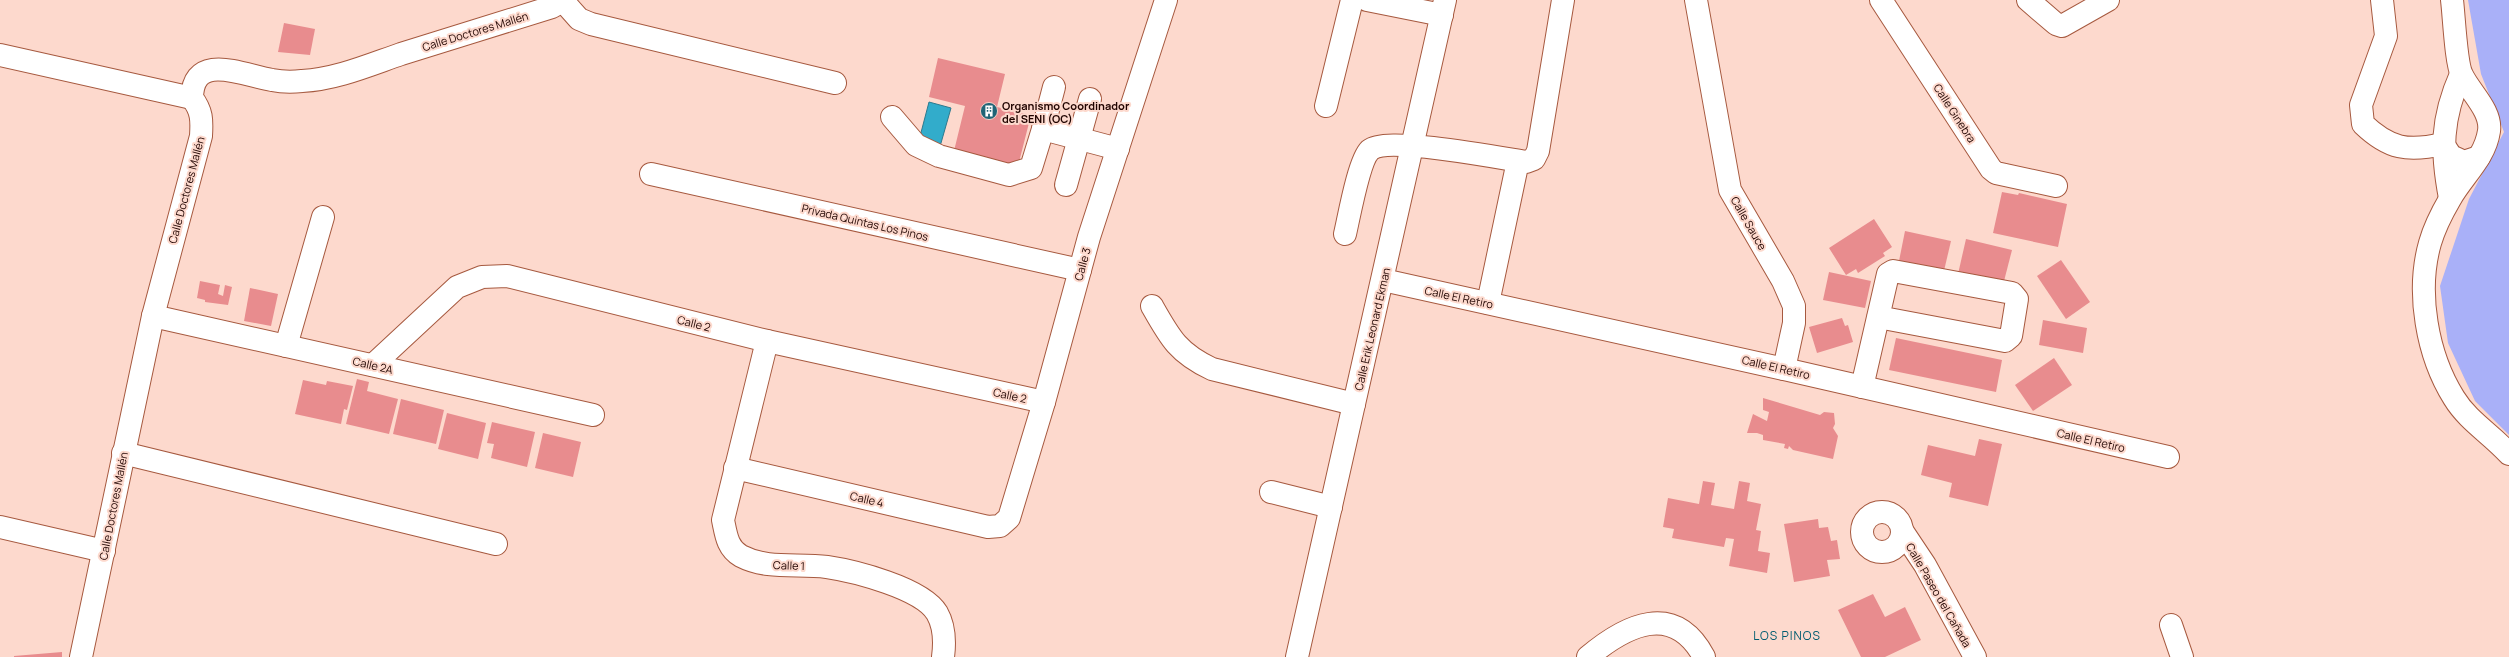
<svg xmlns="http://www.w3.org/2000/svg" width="2509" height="657" font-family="Manrope,sans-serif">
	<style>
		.green { fill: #a9b0f8 }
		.water { fill: #32accb; stroke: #2d7a8e }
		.building { fill: #e88c8e }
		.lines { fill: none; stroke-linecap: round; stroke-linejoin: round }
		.minor-casing { stroke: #a6593f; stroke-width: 24 }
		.minor { stroke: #fff; stroke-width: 22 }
		.labels { text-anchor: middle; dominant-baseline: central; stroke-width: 4; stroke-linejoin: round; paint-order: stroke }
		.street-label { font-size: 11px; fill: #200400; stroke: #fdd9cd }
		.poi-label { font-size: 11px; font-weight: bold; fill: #200400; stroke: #fdd9cd; text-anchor: start }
		.neighbourhood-label { font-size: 12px; letter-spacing: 1px; fill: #005c70; stroke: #fdd9cd }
	</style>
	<rect width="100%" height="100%" fill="#fdd9cd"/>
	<path class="green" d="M 2468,0 L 2509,0 L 2509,435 L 2475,401 L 2448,343 L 2440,286 L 2469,199 L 2504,132 L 2481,74 Z"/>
	<path class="water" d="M 929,102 L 951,108 L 939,150 L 918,144 Z"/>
	<g class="building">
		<path d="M 284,23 L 315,29 L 310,55 L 278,52 Z"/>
		<path d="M 938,58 L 1005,74 L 997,107 L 1031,115 L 1017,170 L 953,155 L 965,106 L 929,97 Z"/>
		<path d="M 2002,192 L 2018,195 L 2019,193 L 2067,204 L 2058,247 L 1993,233 Z"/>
		<path d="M 1874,219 L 1892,247 L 1883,253 L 1885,256 L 1858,273 L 1856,269 L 1846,275 L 1829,248 Z"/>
		<path d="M 1905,231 L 1951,241 L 1943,275 L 1898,266 Z"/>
		<path d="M 1966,239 L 2012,250 L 2003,285 L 1958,274 Z"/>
		<path d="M 2061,260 L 2090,302 L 2066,319 L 2037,276 Z"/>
		<path d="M 1829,272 L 1871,281 L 1865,308 L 1823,300 Z"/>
		<path d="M 200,281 L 220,285 L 218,294 L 223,296 L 225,285 L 232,287 L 228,305 L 205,302 L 205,300 L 197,298 Z"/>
		<path d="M 250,288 L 278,294 L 271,326 L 244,321 Z"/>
		<path d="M 1842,318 L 1845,326 L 1848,325 L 1853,342 L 1817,353 L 1809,327 Z"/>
		<path d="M 2043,320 L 2087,328 L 2083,353 L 2039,345 Z"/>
		<path d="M 1896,338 L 2002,360 L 1996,392 L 1889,370 Z"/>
		<path d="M 2054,358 L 2072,385 L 2033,411 L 2015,385 Z"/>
		<path d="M 357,379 L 369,382 L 367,391 L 398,399 L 389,434 L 346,424 Z"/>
		<path d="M 303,380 L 326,385 L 327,381 L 353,386 L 347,410 L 344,409 L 341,424 L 295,414 Z"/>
		<path d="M 1763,398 L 1820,415 L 1824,412 L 1834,413 L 1835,424 L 1833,428 L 1838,436 L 1833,459 L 1793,450 L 1789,446 L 1788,449 L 1784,448 L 1785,444 L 1763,440 L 1763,435 L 1757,433 L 1747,433 L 1753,414 L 1767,421 L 1769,412 L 1763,410 Z"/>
		<path d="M 401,399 L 444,410 L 436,444 L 393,434 Z"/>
		<path d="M 447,413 L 486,423 L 478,459 L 438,449 Z"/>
		<path d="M 492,422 L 535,432 L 527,467 L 491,458 L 494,444 L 487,443 Z"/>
		<path d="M 543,433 L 581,442 L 573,477 L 535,468 Z"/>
		<path d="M 1979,439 L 2002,444 L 1988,506 L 1949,497 L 1952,483 L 1921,475 L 1928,445 L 1975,456 Z"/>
		<path d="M 1703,481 L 1715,483 L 1711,505 L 1734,509 L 1739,481 L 1750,483 L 1747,501 L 1761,504 L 1756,530 L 1761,531 L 1758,551 L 1770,553 L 1767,573 L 1729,566 L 1734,539 L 1726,538 L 1724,547 L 1672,538 L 1674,529 L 1663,527 L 1668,498 L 1699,504 Z"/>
		<path d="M 1818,519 L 1819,528 L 1828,527 L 1831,541 L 1837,540 L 1840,559 L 1827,560 L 1830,576 L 1794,582 L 1784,524 Z"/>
		<path d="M 1873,594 L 1885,617 L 1905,607 L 1921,640 L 1885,657 L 1861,657 L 1838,610 Z"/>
		<path d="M 62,652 L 62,657 L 14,657 L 14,656 Z"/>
	</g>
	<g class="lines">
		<g class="minor-casing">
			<g id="minor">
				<path d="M 1367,0 L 1442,15"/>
				<path d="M 1696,0 L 1730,190 L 1783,281 L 1794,306 L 1794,323 L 1784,369"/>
				<path d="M 1881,0 L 1991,169 L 1996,173 L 2056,186"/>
				<path d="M 2028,0 L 2056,24 L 2062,26 L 2108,0"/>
				<path d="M 2382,0 L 2386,36 L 2361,105 L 2363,124 C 2389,149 2408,152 2443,144 L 2451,156 L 2464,162 L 2479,157"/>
				<path d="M 2452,0 C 2454,16 2456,64 2462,75 C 2470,92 2492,111 2489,131 C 2485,158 2463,176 2450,199 C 2443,211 2434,229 2430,243 C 2416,292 2427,355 2454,398 C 2468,421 2491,434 2509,454"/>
				<path d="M 563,1 L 579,19 L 591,24 L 835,83"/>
				<path d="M 0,55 L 192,98"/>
				<path d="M 1326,106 L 1352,0"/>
				<path d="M 892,117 L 916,145 L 939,156 L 1009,175 L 1031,168 L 1043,129 L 1118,149"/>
				<path d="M 1043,129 L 1054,87"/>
				<path d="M 651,174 L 1080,270"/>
				<path d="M 1066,185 L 1090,99"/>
				<path d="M 2450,198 C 2441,151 2441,119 2461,74"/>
				<path d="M 1345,234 C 1349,217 1359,160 1370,150 C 1387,136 1501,158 1526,162 L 1534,159 L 1538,151 L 1563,0"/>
				<path d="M 1383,280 L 1784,369 L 2168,457"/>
				<path d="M 1488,303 L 1518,161"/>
				<path d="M 1152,306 C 1170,338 1178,353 1212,369 L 1354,404"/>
				<path d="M 153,316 L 593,415"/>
				<path d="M 767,341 L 723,520 C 726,534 727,548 741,556 C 768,570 798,563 827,567 C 854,571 922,588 937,613 C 945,627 945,642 943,657"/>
				<path d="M 286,346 L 323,217"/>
				<path d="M 373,365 L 457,287 L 482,277 L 507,276 L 767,341 L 1044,402"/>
				<path d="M 1862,387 L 1888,274 L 1893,271 L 2012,293 L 2017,299 L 2011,336 L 2005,341 L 1878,317"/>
				<path d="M 123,453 L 496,544"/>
				<path d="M 735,468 L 988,527 L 1000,526 L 1009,518 L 1044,402 L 1089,237 L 1166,0"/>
				<path d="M 1271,492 L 1331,507"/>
				<circle cx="1882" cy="532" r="20"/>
				<path d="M 0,527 L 104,551"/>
				<path d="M 1903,532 L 1925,565 L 1975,657"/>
				<path d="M 2171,625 L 2182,657"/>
				<path d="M 81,657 L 153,316 L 201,136 C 202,120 202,111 192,98 C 193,50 245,76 272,80 C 282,82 293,82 302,81 C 337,79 369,65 401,54 C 451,38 502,23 552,7 L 564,0"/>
				<path d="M 1297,657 L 1445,0"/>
				<path d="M 1588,657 C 1626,625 1674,601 1704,657"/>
			</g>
		</g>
		<use href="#minor" class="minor"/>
	</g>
	<defs>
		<g id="building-disc" transform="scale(0.9)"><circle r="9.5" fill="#206476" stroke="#fdd9cd"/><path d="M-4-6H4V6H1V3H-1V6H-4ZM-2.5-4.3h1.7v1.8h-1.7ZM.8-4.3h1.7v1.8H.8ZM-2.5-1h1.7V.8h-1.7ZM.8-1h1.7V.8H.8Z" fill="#fff"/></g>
	</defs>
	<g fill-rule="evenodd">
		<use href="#building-disc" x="989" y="111"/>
	</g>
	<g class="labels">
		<g class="street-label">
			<text transform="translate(475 31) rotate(-17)">Calle Doctores Mallén</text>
			<text transform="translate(1955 113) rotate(57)">Calle Ginebra</text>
			<text transform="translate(186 190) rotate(-75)">Calle Doctores Mallén</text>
			<text transform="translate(865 222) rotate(13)">Privada Quintas Los Pinos</text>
			<text transform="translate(1749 223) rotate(60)">Calle Sauce</text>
			<text transform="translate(1082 264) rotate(-75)">Calle 3</text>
			<text transform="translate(1459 297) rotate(12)">Calle El Retiro</text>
			<text transform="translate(694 323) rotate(14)">Calle 2</text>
			<text transform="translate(1372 329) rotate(-77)">Calle Erik Leonard Ekman</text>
			<text transform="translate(373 365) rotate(13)">Calle 2A</text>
			<text transform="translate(1776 367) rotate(13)">Calle El Retiro</text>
			<text transform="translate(1010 395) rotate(12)">Calle 2</text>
			<text transform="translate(2091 440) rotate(13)">Calle El Retiro</text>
			<text transform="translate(867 499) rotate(13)">Calle 4</text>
			<text transform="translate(113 506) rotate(-79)">Calle Doctores Mallén</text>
			<text transform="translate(789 565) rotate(2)">Calle 1</text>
			<text transform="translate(1939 595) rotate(60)">Calle Paseo del Cañada</text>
		</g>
		<g class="poi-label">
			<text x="1002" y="105">Organismo Coordinador<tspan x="1002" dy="13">del SENI (OC)</tspan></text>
		</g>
		<g class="neighbourhood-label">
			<text x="1787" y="635">LOS PINOS</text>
		</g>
	</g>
</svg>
